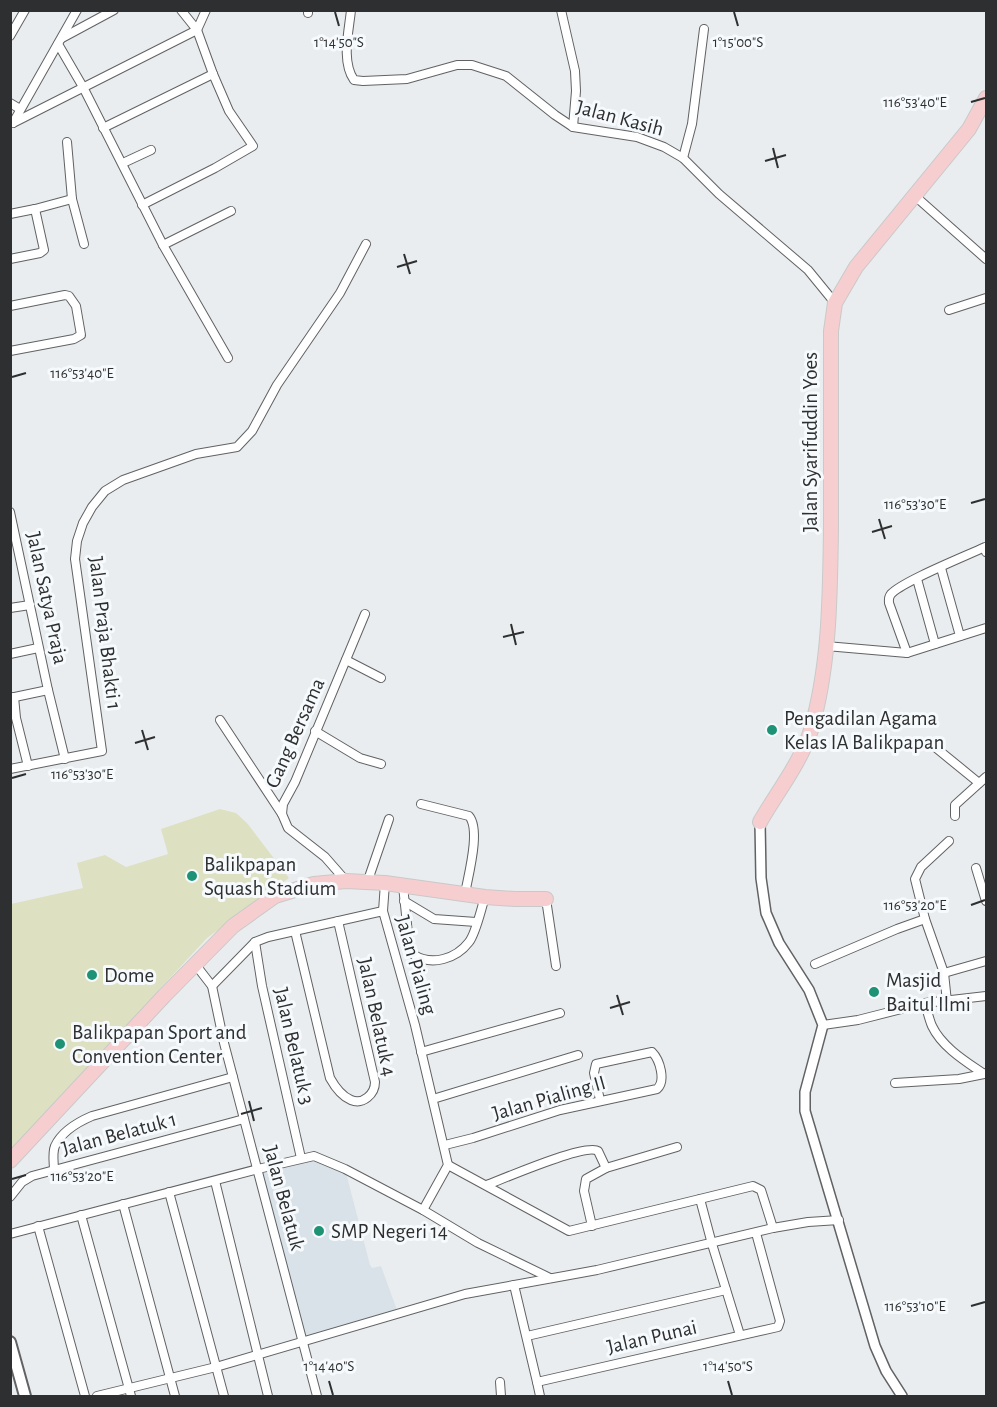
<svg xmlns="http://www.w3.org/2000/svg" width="997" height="1407" font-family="'Alegreya Sans',sans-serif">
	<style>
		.built { fill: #d9e2e9 }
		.green { fill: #dde1c2 }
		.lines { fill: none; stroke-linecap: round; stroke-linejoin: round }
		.minor-casing { stroke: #606263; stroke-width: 10 }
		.tertiary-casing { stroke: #606263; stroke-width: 12 }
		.secondary-casing { stroke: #606263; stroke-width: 14 }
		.trunk-casing { stroke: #c9c9c9; stroke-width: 16 }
		.minor { stroke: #fff; stroke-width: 8 }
		.tertiary { stroke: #fff; stroke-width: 9 }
		.secondary { stroke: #fff; stroke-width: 10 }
		.trunk { stroke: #f6ced0; stroke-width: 14 }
		.ticks { fill: none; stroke: #2e2f30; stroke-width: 2 }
		.poi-dot { fill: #1d9275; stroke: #f7fafc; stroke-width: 2 }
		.labels { text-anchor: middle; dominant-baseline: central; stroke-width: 6; stroke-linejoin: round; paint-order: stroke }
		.street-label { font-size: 21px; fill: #2e2f30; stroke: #f7fafc }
		.poi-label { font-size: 21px; fill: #2e2f30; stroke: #f7fafc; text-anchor: start }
		.ticks-label { font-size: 15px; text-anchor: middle; fill: #2e2f30; stroke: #f7fafc; stroke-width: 6; stroke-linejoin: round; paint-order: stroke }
	</style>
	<rect width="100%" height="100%" fill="#eaedef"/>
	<path class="built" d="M 314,1159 L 345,1169 L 370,1265 L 372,1268 L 381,1266 L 398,1313 L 304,1338 L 262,1171 Z"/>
	<path class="green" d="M 220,809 L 236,813 L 247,823 L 289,878 L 207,938 L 11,1150 L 11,904 L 83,888 L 77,863 L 105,855 L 126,867 L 168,854 L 161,829 Z"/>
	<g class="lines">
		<g class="minor-casing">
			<g id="minor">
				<path d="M 308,10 L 308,13"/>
				<path d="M 351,10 C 349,31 341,61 354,80 L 363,81 L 407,79 L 457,65 L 472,65 L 506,76 L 555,115 L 573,127 L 637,137 L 664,147 L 683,158 L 719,194 L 808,270 L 835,303"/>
				<path d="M 561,10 L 575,71 L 576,91 L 573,127"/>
				<path d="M 10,36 L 25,10"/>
				<path d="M 62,38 L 114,10"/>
				<path d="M 58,44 L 83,87 L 163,245 L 228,358"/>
				<path d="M 10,103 L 20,109"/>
				<path d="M 13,123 L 197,30 L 206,10"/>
				<path d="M 13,123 L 77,10"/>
				<path d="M 103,128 L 213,74"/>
				<path d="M 67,142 L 72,199 L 84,244"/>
				<path d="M 683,158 L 692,124 L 704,29"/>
				<path d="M 123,163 L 151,150"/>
				<path d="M 915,196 L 986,259"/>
				<path d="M 142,205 L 215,168 L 253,146 L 229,111 L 213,74 L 197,30 L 181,10"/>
				<path d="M 10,214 L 35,209 L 72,199"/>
				<path d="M 163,245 L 231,211"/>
				<path d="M 10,259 L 40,253 L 44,250 L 35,209"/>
				<path d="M 10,306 L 65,295 L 69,296 L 76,306 L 81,335 L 74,339 L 10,351"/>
				<path d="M 949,310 L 986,298"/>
				<path d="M 10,512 L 48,690 L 10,698"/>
				<path d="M 941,568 L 960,636"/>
				<path d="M 917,579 L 935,644"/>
				<path d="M 10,608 L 30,605"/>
				<path d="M 826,646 L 907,653 L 986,628"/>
				<path d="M 907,653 L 889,603 C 889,599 888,598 891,594 C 903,581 966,556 985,547 L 986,552"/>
				<path d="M 10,654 L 38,648"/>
				<path d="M 346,660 L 381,678"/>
				<path d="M 48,690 L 65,759"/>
				<path d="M 14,697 L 16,718 L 28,766"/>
				<path d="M 220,720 L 282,814"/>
				<path d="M 315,731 L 360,758 L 381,764"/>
				<path d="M 930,743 L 979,783"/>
				<path d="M 10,769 L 102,751 L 75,559 L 77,541 L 83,523 L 92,507 L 105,491 L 123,480 L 196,454 L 237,447 L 252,431 L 277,385 L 340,293 L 366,244"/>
				<path d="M 421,804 L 469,816 C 481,830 468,876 465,894"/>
				<path d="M 955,816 L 955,805 L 986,777"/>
				<path d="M 949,841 L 921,867 L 915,879 L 925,919 L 944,973 L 986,961"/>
				<path d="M 976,868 L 986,901"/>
				<path d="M 346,881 L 325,857 L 288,828 L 282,814 L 283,804 L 295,782 L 365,614"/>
				<path d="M 367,883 L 389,819"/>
				<path d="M 403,886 L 409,943 L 414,955 C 432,966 456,959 469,942 C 476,933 481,909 485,897"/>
				<path d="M 546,899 L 556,966"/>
				<path d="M 404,901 L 434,919 L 476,922"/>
				<path d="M 383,911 L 385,883"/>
				<path d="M 295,931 L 330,1078 C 335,1087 341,1096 351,1100 C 363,1105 375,1094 375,1082 L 338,921"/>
				<path d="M 255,942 L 262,986 L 301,1158"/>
				<path d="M 195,964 L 212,986 L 224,1043 L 317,1396"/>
				<path d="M 815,964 L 897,929 L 925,919"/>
				<path d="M 944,973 L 947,1002"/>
				<path d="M 212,986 L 255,942 L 268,937 L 383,911 L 415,1025 L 448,1165 L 423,1210"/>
				<path d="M 925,1003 C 927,1010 929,1019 932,1026 C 942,1047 965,1061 984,1074 L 986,1073"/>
				<path d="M 823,1025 L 858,1020 L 925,1003 L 986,996"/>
				<path d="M 421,1052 L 560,1013"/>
				<path d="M 895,1083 L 959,1079 L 984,1074"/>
				<path d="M 433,1099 L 578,1055"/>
				<path d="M 445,1145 L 473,1138 L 560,1110 L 657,1089 C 666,1081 660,1060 652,1052 L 596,1064 L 594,1073 L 600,1100"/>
				<path d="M 448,1165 L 569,1231 L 753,1186 L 761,1190 L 773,1228"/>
				<path d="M 54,1170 C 54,1163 52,1153 55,1146 C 62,1131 78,1122 92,1116 L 233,1077"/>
				<path d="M 215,1181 L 268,1396"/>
				<path d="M 487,1185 C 505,1178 586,1143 598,1151 L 606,1168"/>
				<path d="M 169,1192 L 224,1396"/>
				<path d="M 10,1197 L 22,1182 L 32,1176 L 244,1119"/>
				<path d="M 700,1199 L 712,1244 L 740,1335"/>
				<path d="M 123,1204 L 175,1396"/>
				<path d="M 81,1215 L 131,1396"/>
				<path d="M 38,1226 L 85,1396"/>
				<path d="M 592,1226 L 584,1191 L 586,1179 L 606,1168 L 677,1147"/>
				<path d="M 10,1234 L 258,1169 L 314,1156 L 345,1169 L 423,1210 L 478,1243 L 550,1278"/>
				<path d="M 514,1285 L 537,1382 L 778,1327 L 780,1321 L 756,1233"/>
				<path d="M 527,1336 L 726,1290"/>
				<path d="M 500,1382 L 501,1396"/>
				<path d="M 537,1382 L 540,1396"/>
				<path d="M 97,1396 L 216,1367 L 465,1294 L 597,1270 L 773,1228 L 808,1222 L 839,1220"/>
			</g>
		</g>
		<g class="tertiary-casing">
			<path id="tertiary" d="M 760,822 L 761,878 L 766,913 L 779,943 L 809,990 L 823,1025 L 805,1092 L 805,1111 L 875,1346 L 886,1371 L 902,1396"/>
		</g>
		<g class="secondary-casing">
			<path id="secondary" d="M 10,1342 L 25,1396"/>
		</g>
		<g class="trunk-casing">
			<g id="trunk">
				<path d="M 760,822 C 777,792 800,764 811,730 C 830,664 830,595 831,527 C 831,462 831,396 831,331 L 835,303 L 856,267 L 969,129 L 986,98"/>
				<path d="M 10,1161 L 164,996 L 233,926 L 275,896 L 314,884 L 346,881 L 385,883 L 485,897 L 515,899 L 546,899"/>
			</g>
		</g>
		<use href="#minor" class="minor"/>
		<use href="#tertiary" class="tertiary"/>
		<use href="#secondary" class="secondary"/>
		<use href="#trunk" class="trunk"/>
	</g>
	<path class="ticks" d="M 335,12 L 339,26M 734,12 L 738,26M 971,102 L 985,98M 773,148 L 778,168M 765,161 L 786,155M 404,254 L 410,274M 397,267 L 417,261M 12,377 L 26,373M 971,503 L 985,499M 879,519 L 885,539M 872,532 L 892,526M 511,624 L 516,645M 503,637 L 524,632M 142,730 L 148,750M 135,743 L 155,737M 12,778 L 26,774M 971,905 L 985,900M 617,995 L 623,1015M 610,1008 L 630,1002M 249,1101 L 254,1121M 241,1114 L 262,1108M 12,1179 L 26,1175M 971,1306 L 985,1302M 329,1381 L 333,1395M 728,1381 L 732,1395"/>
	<g class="poi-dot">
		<circle cx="772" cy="730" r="6"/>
		<circle cx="192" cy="876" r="6"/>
		<circle cx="92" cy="975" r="6"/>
		<circle cx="874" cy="992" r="6"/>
		<circle cx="60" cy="1044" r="6"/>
		<circle cx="319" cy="1231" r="6"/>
	</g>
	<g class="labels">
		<g class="street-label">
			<text transform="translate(620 118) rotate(15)">Jalan Kasih</text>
			<text transform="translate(810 442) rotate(-90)">Jalan Syarifuddin Yoes</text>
			<text transform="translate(47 598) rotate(78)">Jalan Satya Praja</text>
			<text transform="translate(105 633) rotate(83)">Jalan Praja Bhakti 1</text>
			<text transform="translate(295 733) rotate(-66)">Gang Bersama</text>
			<text transform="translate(416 965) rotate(74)">Jalan Pialing</text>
			<text transform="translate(377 1017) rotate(78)">Jalan Belatuk 4</text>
			<text transform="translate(294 1046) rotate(77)">Jalan Belatuk 3</text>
			<text transform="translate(549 1098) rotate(-16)">Jalan Pialing II</text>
			<text transform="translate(119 1134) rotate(-15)">Jalan Belatuk 1</text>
			<text transform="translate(284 1198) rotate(75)">Jalan Belatuk</text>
			<text transform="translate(652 1337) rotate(-13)">Jalan Punai</text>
		</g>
		<g class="poi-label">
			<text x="784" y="718">Pengadilan Agama<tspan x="784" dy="24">Kelas IA Balikpapan</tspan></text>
			<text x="204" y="864">Balikpapan<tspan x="204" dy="24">Squash Stadium</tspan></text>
			<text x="104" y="975">Dome</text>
			<text x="886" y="980">Masjid<tspan x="886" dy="24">Baitul Ilmi</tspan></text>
			<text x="72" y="1032">Balikpapan Sport and<tspan x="72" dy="24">Convention Center</tspan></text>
			<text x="331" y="1231">SMP Negeri 14</text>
		</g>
	</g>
	<g class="ticks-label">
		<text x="339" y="47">1°14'50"S</text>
		<text x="738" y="47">1°15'00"S</text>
		<text x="915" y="107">116°53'40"E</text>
		<text x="82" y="378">116°53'40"E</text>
		<text x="915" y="509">116°53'30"E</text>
		<text x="82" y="779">116°53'30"E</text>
		<text x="915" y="910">116°53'20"E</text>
		<text x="82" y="1181">116°53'20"E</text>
		<text x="915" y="1311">116°53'10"E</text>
		<text x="329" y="1371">1°14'40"S</text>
		<text x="728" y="1371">1°14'50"S</text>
	</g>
	<rect width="997" height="1407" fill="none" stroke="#2e2f30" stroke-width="24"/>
</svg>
